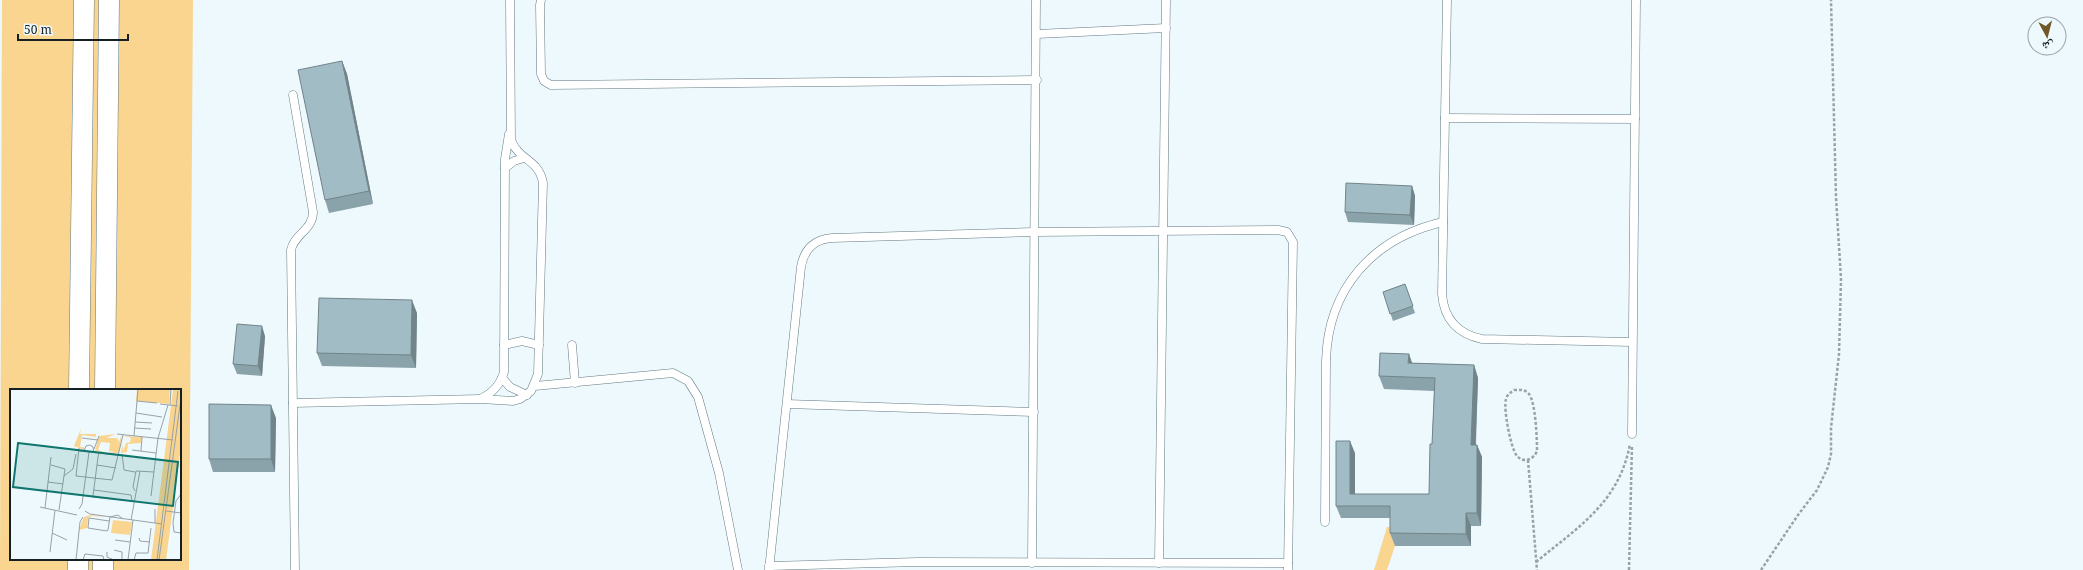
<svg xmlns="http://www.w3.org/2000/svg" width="2083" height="570" font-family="'Noto Serif','Noto Naskh Arabic',serif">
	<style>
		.green { fill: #f9d590; fill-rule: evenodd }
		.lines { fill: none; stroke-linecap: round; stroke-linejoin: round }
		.service-casing { stroke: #617a82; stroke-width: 9 }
		.tertiary-casing { stroke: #617a82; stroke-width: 21 }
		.path { stroke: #99a3a7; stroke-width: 2.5; stroke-dasharray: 3 2; stroke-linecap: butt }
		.service { stroke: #fff; stroke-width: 8 }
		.tertiary { stroke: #fff; stroke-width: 20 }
		.wall { fill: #8aa2a9 }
		.shaded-wall { fill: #718489 }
		.building { fill: #a1bcc4; stroke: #718489 }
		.inset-road { fill: none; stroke: #98a2a6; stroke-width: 1 }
		.view { fill: #0f766e; fill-opacity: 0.15; stroke: #0f766e; stroke-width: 2 }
		.inset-edge { fill: none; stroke: #162023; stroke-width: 2 }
	</style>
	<rect width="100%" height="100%" fill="#eef9fd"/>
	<g class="green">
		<path d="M 2,0 L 193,0 L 189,570 L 0,570 ZM 11,390 L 180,390 L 180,559 L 11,559 Z"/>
		<path d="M 1395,526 L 1395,546 L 1387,570 L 1374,570 L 1387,527 Z"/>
	</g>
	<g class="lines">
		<g class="service-casing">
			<g id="service">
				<path d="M 541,0 L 540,5 L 541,74 L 544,81 L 551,85 L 1037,80"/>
				<path d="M 1447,0 L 1442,294 C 1444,319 1458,334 1482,339 L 1632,342"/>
				<path d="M 1037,34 L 1166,28"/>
				<path d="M 293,95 L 313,212 C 313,230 294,234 291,250 L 295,570"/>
				<path d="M 1445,118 L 1635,119"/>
				<path d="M 505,168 L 514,161 L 524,158"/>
				<path d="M 504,345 L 522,341 L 539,345"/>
				<path d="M 572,345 L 575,383"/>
				<path d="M 502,378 L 510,387 L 527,395"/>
				<path d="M 535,386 L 673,373 L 688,381 L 698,397 L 719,473 L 738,570"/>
				<path d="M 480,399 C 493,393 500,385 504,372 L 505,159 L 509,134"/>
				<path d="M 293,403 L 480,399 L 513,401 L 520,399 L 531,391 L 538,374 L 543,183 C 539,159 519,161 511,140 L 510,0"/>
				<path d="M 787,404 L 1034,412"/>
				<path d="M 1632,434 L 1636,0"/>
				<path d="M 1325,522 L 1326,361 C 1328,288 1373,238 1443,222"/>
				<path d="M 1032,563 L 1036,0"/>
				<path d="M 1159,563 L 1166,0"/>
				<path d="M 769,566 L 918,562 L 1288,563"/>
				<path d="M 769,570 L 801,267 C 804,249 815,239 832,238 L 1035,232 L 1278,230 L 1287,232 L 1293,242 L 1288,570"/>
			</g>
		</g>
		<g class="tertiary-casing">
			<g id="tertiary">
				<path d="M 79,390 L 84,0"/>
				<path d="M 105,390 L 109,0"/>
				<path d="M 78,570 L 78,559"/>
				<path d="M 103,570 L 103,559"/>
			</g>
		</g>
		<g class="path">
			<path d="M 1514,390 C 1519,390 1524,389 1528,393 C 1536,400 1537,441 1537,451 C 1534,459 1524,464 1517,456 C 1511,449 1503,409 1506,399 C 1507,395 1510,393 1514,390 Z"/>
			<path d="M 1528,460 L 1537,570"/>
			<path d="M 1536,562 C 1578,527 1619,503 1630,444"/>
			<path d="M 1629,570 L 1632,445"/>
			<path d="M 1761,570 L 1798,515 L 1817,490 L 1828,467 L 1831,454 L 1831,428 L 1839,354 L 1841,279 L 1836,197 L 1831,0"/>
		</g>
		<use href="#service" class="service"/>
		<use href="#tertiary" class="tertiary"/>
	</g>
	<g class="wall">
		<path d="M 342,61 L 347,74 L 373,204 L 329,213 L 325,200 Z"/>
		<path d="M 1412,186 L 1415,196 L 1414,225 L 1348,222 L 1345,212 Z"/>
		<path d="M 1405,284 L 1415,313 L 1393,321 L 1383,292 Z"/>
		<path d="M 417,313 L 416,368 L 322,366 L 317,353 Z"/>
		<path d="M 265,336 L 262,376 L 237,374 L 233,364 Z"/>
		<path d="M 1409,354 L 1412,363 L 1474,365 L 1478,378 L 1476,445 L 1477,445 L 1482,457 L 1481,526 L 1471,526 L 1471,546 L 1395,546 L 1390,533 L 1390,518 L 1341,518 L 1336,506 L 1355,453 L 1355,494 L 1429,494 L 1432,444 L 1434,391 L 1384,389 L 1379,376 Z"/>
		<path d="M 276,418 L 275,472 L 213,472 L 209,459 Z"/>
	</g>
	<g class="shaded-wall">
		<path d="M 342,61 L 347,74 L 373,204 L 369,191 Z"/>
		<path d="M 1412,186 L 1415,196 L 1414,225 L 1410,215 Z"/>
		<path d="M 412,300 L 417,313 L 416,368 L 411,355 Z"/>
		<path d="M 262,326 L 265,336 L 262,376 L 258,366 Z"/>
		<path d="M 1409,354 L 1413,366 L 1408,363 Z"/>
		<path d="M 1474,365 L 1478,378 L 1475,457 L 1471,445 Z"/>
		<path d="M 271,405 L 276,418 L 275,472 L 271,459 Z"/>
		<path d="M 1350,441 L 1355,453 L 1355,507 L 1350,494 Z"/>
		<path d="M 1477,445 L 1482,457 L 1481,526 L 1477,513 Z"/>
		<path d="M 1466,513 L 1471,526 L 1471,546 L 1466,534 Z"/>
	</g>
	<g class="building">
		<path d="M 342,61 L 369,191 L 325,200 L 298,70 Z"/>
		<path d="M 1346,183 L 1412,186 L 1410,215 L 1345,212 Z"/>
		<path d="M 1405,284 L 1413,306 L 1390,314 L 1383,292 Z"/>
		<path d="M 319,298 L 412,300 L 411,355 L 317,353 Z"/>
		<path d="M 237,324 L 262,326 L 258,366 L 233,364 Z"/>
		<path d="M 1380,353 L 1409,354 L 1408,363 L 1474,365 L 1471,445 L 1477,445 L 1477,513 L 1466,513 L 1466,534 L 1390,533 L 1390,506 L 1336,506 L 1336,441 L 1350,441 L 1350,494 L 1429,494 L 1430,444 L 1432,444 L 1435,378 L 1379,376 Z"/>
		<path d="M 209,404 L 271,405 L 271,459 L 209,459 Z"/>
	</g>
	<g transform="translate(10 389)">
		<rect width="171" height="171" fill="#eef9fd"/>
		<path d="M 127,0 L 160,0 L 159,15 L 126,12 ZM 171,0 L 171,57 L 156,171 L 141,171 L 163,1 ZM 71,40 L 70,45 L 86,45 L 86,48 L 72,46 L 70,58 L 74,58 L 74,61 L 64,57 L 61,64 ZM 106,45 L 96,49 L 107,49 L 109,53 L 112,45 L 109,64 L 98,64 L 104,63 L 99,62 L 100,54 L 91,53 L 88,61 L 97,64 L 85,62 L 89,47 ZM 113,47 L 132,48 L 131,54 L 118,55 L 117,63 L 111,64 L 112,54 L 113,62 L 116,54 L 120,53 L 121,49 ZM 80,126 L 99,128 L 81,127 L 78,129 L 77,139 L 69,141 L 74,128 ZM 103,131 L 122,133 L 120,146 L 101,144 Z" fill="#f9d590"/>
		<path class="inset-road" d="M 127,12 L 147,14M 150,15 L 168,17M 160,16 L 161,0M 126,24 L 152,28M 125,33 L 142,34M 124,39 L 141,40M 107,45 L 163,51M 124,47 L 128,0M 72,49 L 88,51M 148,49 L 158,16M 69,59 L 66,87 L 102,91 L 113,46M 84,60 L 89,47M 122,61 L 146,64M 69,62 L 109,66M 74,62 L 76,57 L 80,56 L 83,58 L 84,64M 131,62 L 132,48M 112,65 L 114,81 L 125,83M 41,76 L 55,80 L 49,121M 87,76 L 106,79M 54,87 L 63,80 L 66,65M 38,93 L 53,95M 84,101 L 121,106 L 122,112 L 83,108 L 83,107 L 88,68 L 89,64M 125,102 L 123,98 L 126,82 L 144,83M 171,105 L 166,112 L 163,134 L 164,143 L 171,144M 141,107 L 148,49M 30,118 L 67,126M 35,119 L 41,68M 69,120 L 72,115 L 79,63M 75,122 L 80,125 L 152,135M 156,122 L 171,124M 121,131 L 130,82M 99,132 L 79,129 L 78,139 L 97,142 L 98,141 L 100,128 L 108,126 L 113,130M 145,134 L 145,120M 42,144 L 57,151M 129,149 L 130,152 L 140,153M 105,151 L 120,153M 104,161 L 112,163 L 112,171M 40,163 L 45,121M 97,163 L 97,168 L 104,171M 66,171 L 70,133 L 73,128M 73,171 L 75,165 L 93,167 L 94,171M 118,171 L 123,131M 124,171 L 126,164 L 138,164 L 141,139M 147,171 L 168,2M 149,171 L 171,9"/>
		<path class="view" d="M 8,54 L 168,73 L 163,117 L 3,98 Z"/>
		<rect width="171" height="171" class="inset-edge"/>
	</g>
	<g transform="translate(2047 36) rotate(173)"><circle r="19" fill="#eef9fd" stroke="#98a2a6"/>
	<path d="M0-3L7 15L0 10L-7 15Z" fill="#705829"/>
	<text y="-6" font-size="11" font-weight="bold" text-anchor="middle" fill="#162023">ش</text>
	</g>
	<path d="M18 34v6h110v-6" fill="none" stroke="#162023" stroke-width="2"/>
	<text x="24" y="34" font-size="12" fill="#162023" stroke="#eef9fd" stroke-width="3" paint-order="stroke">50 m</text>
</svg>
